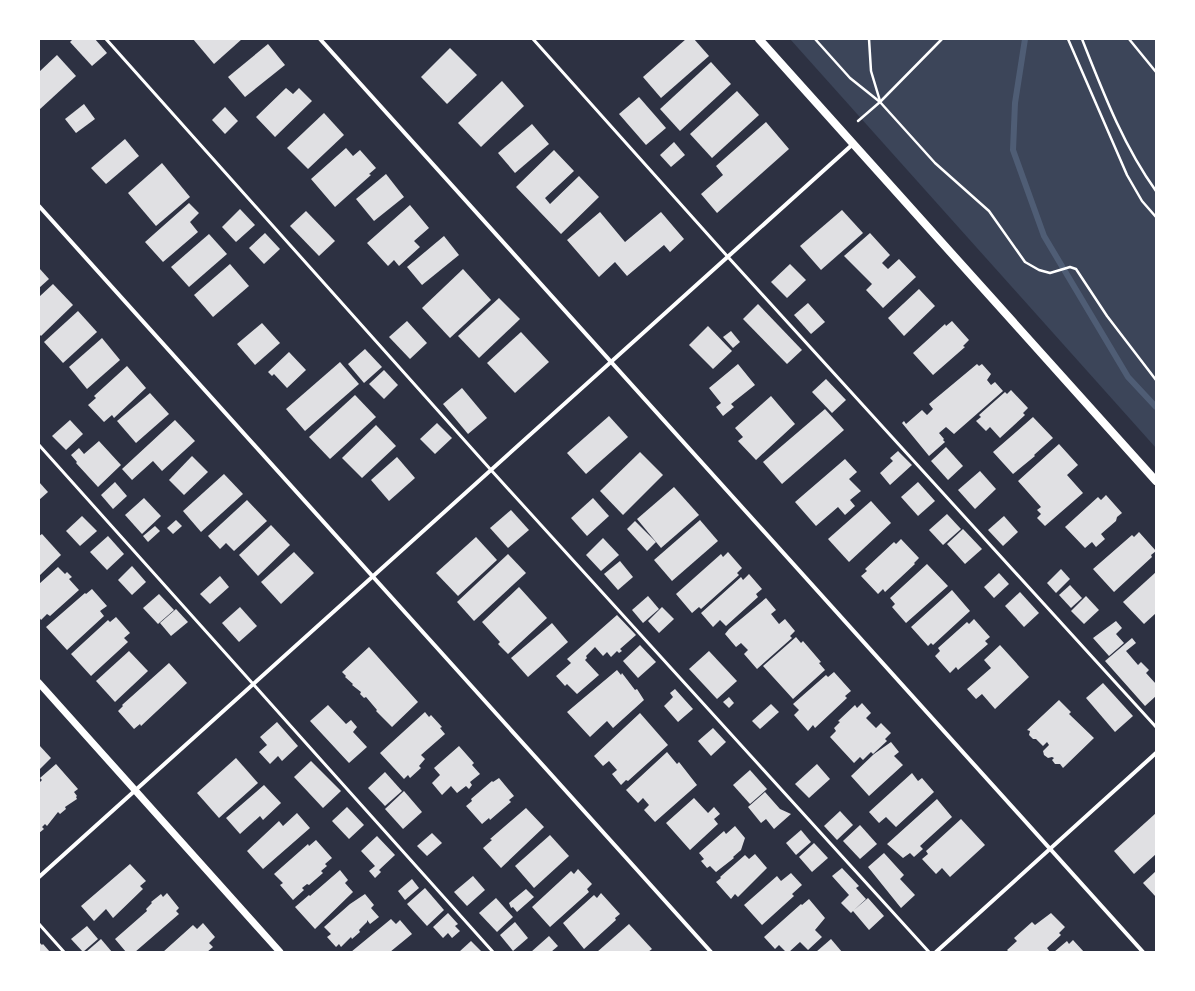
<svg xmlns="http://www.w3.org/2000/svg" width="1195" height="991" font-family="'Exo 2',sans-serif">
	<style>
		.green { fill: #3c4559 }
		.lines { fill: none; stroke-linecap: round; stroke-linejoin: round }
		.stream { stroke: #4f5d75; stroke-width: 6 }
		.building { fill: #e0e0e3 }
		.path { stroke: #fff; stroke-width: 2.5 }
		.service { stroke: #fff; stroke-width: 3 }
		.minor { stroke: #fff; stroke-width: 4 }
		.tertiary { stroke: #fff; stroke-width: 7 }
		.secondary { stroke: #fff; stroke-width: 8 }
	</style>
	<rect width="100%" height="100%" fill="#2d3142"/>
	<path class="green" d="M 790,39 L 1156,39 L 1156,448 Z"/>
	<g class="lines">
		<path class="stream" d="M 1025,39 L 1015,103 L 1013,150 L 1044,236 L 1128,377 L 1156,407"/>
	</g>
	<g class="building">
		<path d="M 73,39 L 95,39 L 107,53 L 92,66 L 70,42 Z"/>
		<path d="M 193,39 L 242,39 L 214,64 Z"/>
		<path d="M 686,39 L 694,39 L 709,56 L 661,98 L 643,77 Z"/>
		<path d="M 268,44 L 285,65 L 245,97 L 228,77 Z"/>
		<path d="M 450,48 L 477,75 L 447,104 L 421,77 Z"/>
		<path d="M 57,55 L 76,76 L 39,110 L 39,72 Z"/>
		<path d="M 711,62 L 731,84 L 680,131 L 660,109 Z"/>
		<path d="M 502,81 L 524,106 L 481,147 L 458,123 Z"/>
		<path d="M 286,88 L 293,94 L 299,88 L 312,101 L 275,137 L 256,117 Z"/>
		<path d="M 737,91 L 759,115 L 712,158 L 690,134 Z"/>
		<path d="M 639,97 L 666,128 L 646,145 L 619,114 Z"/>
		<path d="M 84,104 L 95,119 L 76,133 L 65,119 Z"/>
		<path d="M 225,107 L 238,121 L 225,134 L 212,120 Z"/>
		<path d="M 324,113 L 344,135 L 308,169 L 287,148 Z"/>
		<path d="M 766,122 L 789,149 L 717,213 L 701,194 L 723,175 L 716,166 Z"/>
		<path d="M 532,124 L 549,144 L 515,173 L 498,153 Z"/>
		<path d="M 125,139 L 139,156 L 106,184 L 91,168 Z"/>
		<path d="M 674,142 L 685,155 L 671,167 L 660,155 Z"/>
		<path d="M 346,148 L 353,156 L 360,150 L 376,168 L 369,174 L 371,175 L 335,207 L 311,179 Z"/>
		<path d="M 554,150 L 574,171 L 545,198 L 550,204 L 579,176 L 599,197 L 561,234 L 516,187 Z"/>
		<path d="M 162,163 L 190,197 L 156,226 L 128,193 Z"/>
		<path d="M 386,174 L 404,197 L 374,221 L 356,199 Z"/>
		<path d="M 189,203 L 199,213 L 190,222 L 198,232 L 163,262 L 145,242 Z"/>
		<path d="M 410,205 L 429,228 L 414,241 L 420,247 L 399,266 L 394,260 L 388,266 L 367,243 Z"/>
		<path d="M 240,209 L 255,225 L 236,242 L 222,227 Z"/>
		<path d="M 842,210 L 863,233 L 821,270 L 800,246 Z"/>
		<path d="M 306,211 L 335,241 L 319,256 L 290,226 Z"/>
		<path d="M 600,212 L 625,242 L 661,212 L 684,239 L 670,252 L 664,245 L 627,276 L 615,262 L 599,277 L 567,240 Z"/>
		<path d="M 265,233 L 280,249 L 264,264 L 249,248 Z"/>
		<path d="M 870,233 L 890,255 L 882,263 L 888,269 L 899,259 L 916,277 L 883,308 L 866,290 L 872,284 L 844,256 Z"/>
		<path d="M 209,234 L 227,254 L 189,287 L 171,267 Z"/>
		<path d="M 444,236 L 459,255 L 422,285 L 407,267 Z"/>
		<path d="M 230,264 L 249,286 L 213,317 L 194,295 Z"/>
		<path d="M 790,264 L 806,280 L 787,298 L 771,282 Z"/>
		<path d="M 39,268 L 49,279 L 39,288 Z"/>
		<path d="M 463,269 L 491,300 L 450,338 L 422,308 Z"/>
		<path d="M 53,284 L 73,305 L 41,336 L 39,334 L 39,297 Z"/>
		<path d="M 919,289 L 935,306 L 904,336 L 888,318 Z"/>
		<path d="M 499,298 L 520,319 L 479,358 L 458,336 Z"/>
		<path d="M 808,303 L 825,322 L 811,334 L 794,315 Z"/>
		<path d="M 758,304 L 802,350 L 787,364 L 743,319 Z"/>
		<path d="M 78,311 L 97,332 L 63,363 L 44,342 Z"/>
		<path d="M 407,321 L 427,343 L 410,359 L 389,337 Z"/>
		<path d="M 952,321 L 969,340 L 963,346 L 965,347 L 933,375 L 913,353 L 945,324 L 946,326 Z"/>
		<path d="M 262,323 L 280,343 L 255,365 L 237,344 Z"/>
		<path d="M 708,326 L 732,351 L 713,369 L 689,345 Z"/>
		<path d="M 731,331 L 740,342 L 733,348 L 723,337 Z"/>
		<path d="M 521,332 L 549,362 L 515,393 L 487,363 Z"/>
		<path d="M 102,338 L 120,360 L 87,389 L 69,367 Z"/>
		<path d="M 365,349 L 382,367 L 364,383 L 348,364 Z"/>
		<path d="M 289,352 L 306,370 L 287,388 L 274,374 L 272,376 L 268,372 Z"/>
		<path d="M 340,362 L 359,384 L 305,431 L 286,409 Z"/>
		<path d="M 738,364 L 755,385 L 731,404 L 734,407 L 723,416 L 716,407 L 721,403 L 709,388 Z"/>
		<path d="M 977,364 L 979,366 L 982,364 L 991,374 L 987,380 L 991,385 L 995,382 L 1003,391 L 954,434 L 946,427 L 939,433 L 944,439 L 943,440 L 945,442 L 929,456 L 902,423 L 904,421 L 906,424 L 922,410 L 927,415 L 933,409 L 929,404 Z"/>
		<path d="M 127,366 L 146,388 L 114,418 L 112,415 L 104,422 L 88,405 L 96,398 L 94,396 Z"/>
		<path d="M 384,370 L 398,385 L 384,399 L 369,384 Z"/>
		<path d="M 826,379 L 846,400 L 832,413 L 812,392 Z"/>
		<path d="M 462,388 L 487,418 L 468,434 L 443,404 Z"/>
		<path d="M 1011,390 L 1028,408 L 1023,413 L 1025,415 L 1000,438 L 990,427 L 986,431 L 976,421 L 981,417 L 979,415 L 1005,392 L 1007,394 Z"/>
		<path d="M 150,393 L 169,414 L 136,443 L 117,421 Z"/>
		<path d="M 355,395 L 376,417 L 330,459 L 309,437 Z"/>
		<path d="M 771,396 L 795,424 L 756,460 L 738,441 L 743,437 L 735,428 Z"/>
		<path d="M 825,409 L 844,430 L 782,484 L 763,462 Z"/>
		<path d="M 609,416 L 628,437 L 586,474 L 567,453 Z"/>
		<path d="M 1033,417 L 1053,438 L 1034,455 L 1035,456 L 1013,474 L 993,452 Z"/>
		<path d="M 70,420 L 83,434 L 66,450 L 52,436 Z"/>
		<path d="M 175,420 L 195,441 L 162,471 L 153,461 L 132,480 L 122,469 Z"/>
		<path d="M 437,423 L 452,438 L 435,454 L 420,439 Z"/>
		<path d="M 376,425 L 396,446 L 362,478 L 342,458 Z"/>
		<path d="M 99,441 L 121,465 L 98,487 L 76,463 L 77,462 L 71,455 L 79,448 L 84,454 Z"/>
		<path d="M 1059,444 L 1078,465 L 1067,475 L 1083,493 L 1045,526 L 1037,518 L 1041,514 L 1037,510 L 1041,507 L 1018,481 Z"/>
		<path d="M 946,447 L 963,466 L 948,480 L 931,461 Z"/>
		<path d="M 898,451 L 912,465 L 890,485 L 880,473 L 893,461 L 890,458 Z"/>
		<path d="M 640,452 L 663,475 L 623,515 L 600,491 Z"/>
		<path d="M 192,456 L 208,472 L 184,495 L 169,480 Z"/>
		<path d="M 397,457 L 415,478 L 389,501 L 371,480 Z"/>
		<path d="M 845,459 L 857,472 L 849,479 L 861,491 L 850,500 L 855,506 L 845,515 L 838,507 L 816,526 L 795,502 Z"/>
		<path d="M 980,471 L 996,489 L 975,509 L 958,490 Z"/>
		<path d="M 224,474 L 243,494 L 201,532 L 183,511 Z"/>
		<path d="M 39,482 L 48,492 L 39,500 Z"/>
		<path d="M 115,482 L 127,496 L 113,509 L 101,495 Z"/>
		<path d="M 918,482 L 935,501 L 918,516 L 901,497 Z"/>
		<path d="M 674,487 L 699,515 L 661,548 L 637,519 Z"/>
		<path d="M 1106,495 L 1122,513 L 1117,517 L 1116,521 L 1101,534 L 1105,539 L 1096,547 L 1092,542 L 1085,548 L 1065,527 L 1098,497 L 1101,500 Z"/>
		<path d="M 144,498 L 161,516 L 142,534 L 125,515 Z"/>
		<path d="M 593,498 L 609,516 L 587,536 L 571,518 Z"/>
		<path d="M 247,500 L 267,521 L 234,551 L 226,543 L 220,549 L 208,536 Z"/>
		<path d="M 871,501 L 891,523 L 849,562 L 828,539 Z"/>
		<path d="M 511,510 L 529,530 L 508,548 L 490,528 Z"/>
		<path d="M 947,514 L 961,529 L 943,545 L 929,530 Z"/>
		<path d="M 82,516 L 97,531 L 80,546 L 66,531 Z"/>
		<path d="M 1004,516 L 1018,532 L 1003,546 L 988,530 Z"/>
		<path d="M 176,520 L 182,526 L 173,534 L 167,528 Z"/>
		<path d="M 700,520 L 718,541 L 672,581 L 654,560 Z"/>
		<path d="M 635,521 L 656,542 L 647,551 L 627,529 Z"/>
		<path d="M 271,525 L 290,545 L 258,576 L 239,555 Z"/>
		<path d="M 155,526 L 160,531 L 148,542 L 143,536 Z"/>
		<path d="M 963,529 L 982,549 L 965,564 L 947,544 Z"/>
		<path d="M 1139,532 L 1156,551 L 1151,555 L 1152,557 L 1114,592 L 1093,569 L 1132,535 L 1134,537 Z"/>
		<path d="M 42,534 L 61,555 L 39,576 L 39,536 Z"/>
		<path d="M 108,536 L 124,554 L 107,570 L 90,552 Z"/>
		<path d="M 476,537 L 497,560 L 458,596 L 436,573 Z"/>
		<path d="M 603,538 L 619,555 L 601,571 L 586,555 Z"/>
		<path d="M 901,539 L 919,558 L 914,563 L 915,564 L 885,592 L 883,589 L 878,594 L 861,576 L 867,571 L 865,569 L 894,542 L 896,544 Z"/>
		<path d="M 294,552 L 314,573 L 281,604 L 261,582 Z"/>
		<path d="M 728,552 L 742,568 L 737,573 L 739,575 L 701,609 L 699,607 L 692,613 L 676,594 L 721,554 L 723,557 Z"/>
		<path d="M 508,554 L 526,573 L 474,621 L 457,602 Z"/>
		<path d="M 620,561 L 633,577 L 618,590 L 604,574 Z"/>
		<path d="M 927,564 L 948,586 L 906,623 L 892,607 L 895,604 L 890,598 Z"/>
		<path d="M 132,566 L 146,582 L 132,595 L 118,580 Z"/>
		<path d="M 58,567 L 65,574 L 67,572 L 72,577 L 69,579 L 79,590 L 50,616 L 47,614 L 41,620 L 39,617 L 39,584 Z"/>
		<path d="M 1061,569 L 1070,579 L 1056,593 L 1047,583 Z"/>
		<path d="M 1156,572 L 1156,613 L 1144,624 L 1123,602 Z"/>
		<path d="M 999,573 L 1009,584 L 994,598 L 984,587 Z"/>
		<path d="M 749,574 L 762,589 L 756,594 L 758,597 L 726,626 L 720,620 L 713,627 L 701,613 L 741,577 L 743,580 Z"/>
		<path d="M 220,576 L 229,587 L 210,604 L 200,594 Z"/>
		<path d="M 1070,585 L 1082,598 L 1071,608 L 1059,595 Z"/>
		<path d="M 519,587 L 547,618 L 508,654 L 498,644 L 500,642 L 482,622 Z"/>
		<path d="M 92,589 L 107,606 L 100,611 L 104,616 L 67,650 L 46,627 L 85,593 L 86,594 Z"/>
		<path d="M 952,590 L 970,611 L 933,645 L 931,643 L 928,646 L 911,627 Z"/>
		<path d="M 1020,592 L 1039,613 L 1024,627 L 1005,606 Z"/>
		<path d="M 159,594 L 174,610 L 158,624 L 143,608 Z"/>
		<path d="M 648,596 L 659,609 L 643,623 L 632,610 Z"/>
		<path d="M 1086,596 L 1099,610 L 1084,624 L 1071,611 Z"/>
		<path d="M 766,598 L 776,610 L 771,614 L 779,624 L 785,619 L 795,631 L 790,636 L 792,638 L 757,669 L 744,654 L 748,650 L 741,643 L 736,647 L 725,634 L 729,629 Z"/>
		<path d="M 240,607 L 257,626 L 239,642 L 222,623 Z"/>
		<path d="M 662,607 L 674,619 L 659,633 L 648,621 Z"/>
		<path d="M 176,609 L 188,622 L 171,636 L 160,623 Z"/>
		<path d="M 617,615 L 636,635 L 620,649 L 622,651 L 619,653 L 617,651 L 611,657 L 607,652 L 603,656 L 595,647 L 586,656 L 587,658 L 585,660 L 599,675 L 577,694 L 567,684 L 565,686 L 556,676 L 571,663 L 567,659 Z"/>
		<path d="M 116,617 L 130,633 L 124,638 L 128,642 L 91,676 L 71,654 L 108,620 L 110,622 Z"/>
		<path d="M 974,619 L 990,637 L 985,641 L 988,644 L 958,670 L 956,667 L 950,673 L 935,656 L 940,651 L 938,648 L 967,622 L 969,624 Z"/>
		<path d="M 1116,621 L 1122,628 L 1116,634 L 1124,643 L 1109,656 L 1093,638 Z"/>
		<path d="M 552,623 L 568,642 L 528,677 L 511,658 Z"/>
		<path d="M 796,637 L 801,643 L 803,641 L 821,662 L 819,663 L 825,670 L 793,699 L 763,666 Z"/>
		<path d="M 1132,638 L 1136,643 L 1126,651 L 1138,665 L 1141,662 L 1149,670 L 1146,673 L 1156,684 L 1156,696 L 1145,706 L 1105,661 Z"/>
		<path d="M 640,645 L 656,662 L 638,678 L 623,661 Z"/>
		<path d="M 1000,645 L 1029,677 L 995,709 L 982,694 L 976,699 L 967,689 L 991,668 L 984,660 Z"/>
		<path d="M 369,647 L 418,702 L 392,727 L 376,711 L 377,710 L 366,697 L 364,698 L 360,694 L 361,692 L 352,685 L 353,684 L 345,677 L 346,676 L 342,672 Z"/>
		<path d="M 129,651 L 148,671 L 115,702 L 96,681 Z"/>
		<path d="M 709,651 L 737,681 L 717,699 L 689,669 Z"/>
		<path d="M 169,663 L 187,683 L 141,726 L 140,724 L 134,729 L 118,711 L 123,706 L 122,705 Z"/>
		<path d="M 617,670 L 621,675 L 622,673 L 635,690 L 637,689 L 644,700 L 613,728 L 607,721 L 590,737 L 567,712 Z"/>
		<path d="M 834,672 L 851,691 L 845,696 L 847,698 L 815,728 L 813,725 L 808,731 L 794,715 L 799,710 L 793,704 L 826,675 L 828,677 Z"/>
		<path d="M 1103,683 L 1133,716 L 1115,732 L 1086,698 Z"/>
		<path d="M 675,689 L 693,709 L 678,722 L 664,706 L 673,697 L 670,693 Z"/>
		<path d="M 729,697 L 734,703 L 729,708 L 723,702 Z"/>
		<path d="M 1059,700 L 1071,712 L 1069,714 L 1094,738 L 1063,768 L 1060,764 L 1055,764 L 1052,760 L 1054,758 L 1052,757 L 1048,758 L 1044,755 L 1043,751 L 1049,745 L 1047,742 L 1043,746 L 1036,739 L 1033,739 L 1029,735 L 1030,731 L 1027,730 Z"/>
		<path d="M 862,703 L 871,713 L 866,718 L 876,728 L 881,723 L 891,733 L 885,739 L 887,741 L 873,754 L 871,752 L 863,760 L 860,757 L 854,763 L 830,737 L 836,731 L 834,728 L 840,722 L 838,721 L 855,705 L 857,708 Z"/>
		<path d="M 771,704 L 779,712 L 760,729 L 752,721 Z"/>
		<path d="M 328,705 L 346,724 L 351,720 L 357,727 L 353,732 L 367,747 L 349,763 L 310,721 Z"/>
		<path d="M 425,712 L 429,717 L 431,715 L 442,727 L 440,728 L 445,734 L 421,755 L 425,759 L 419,766 L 421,768 L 410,778 L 408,775 L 404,779 L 380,753 Z"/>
		<path d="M 640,713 L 668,745 L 628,781 L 626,780 L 621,785 L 612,774 L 617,770 L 609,761 L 603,766 L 594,756 Z"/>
		<path d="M 277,722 L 298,746 L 282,761 L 278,756 L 270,764 L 259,752 L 267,745 L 260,737 Z"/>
		<path d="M 713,728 L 726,742 L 711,756 L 698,741 Z"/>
		<path d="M 891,742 L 899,752 L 894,756 L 903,765 L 869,796 L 851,776 L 874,754 Z"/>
		<path d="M 39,745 L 51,758 L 39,770 Z"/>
		<path d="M 459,746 L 474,763 L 472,765 L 480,774 L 470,782 L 472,785 L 469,789 L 466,786 L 457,793 L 451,786 L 442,795 L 432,783 L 440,775 L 434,768 Z"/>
		<path d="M 667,752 L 677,764 L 679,762 L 697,785 L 655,822 L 644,810 L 649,805 L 643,798 L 638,803 L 626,790 Z"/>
		<path d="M 236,758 L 258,783 L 219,818 L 197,793 Z"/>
		<path d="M 311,761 L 341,791 L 323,808 L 294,777 Z"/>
		<path d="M 56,764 L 78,789 L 74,792 L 77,796 L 76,797 L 77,799 L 65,807 L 66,809 L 60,814 L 58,812 L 47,826 L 45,824 L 42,827 L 44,829 L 39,833 L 39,783 L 42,780 L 40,778 Z"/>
		<path d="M 817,764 L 830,779 L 809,798 L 795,784 Z"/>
		<path d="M 750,770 L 767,789 L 750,804 L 733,785 Z"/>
		<path d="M 385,772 L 402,791 L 385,806 L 368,788 Z"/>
		<path d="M 912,773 L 918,781 L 922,778 L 934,792 L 896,827 L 886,817 L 879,823 L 869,812 Z"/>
		<path d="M 499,778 L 514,796 L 509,800 L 511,802 L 490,820 L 489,818 L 482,824 L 466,806 L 472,801 L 471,799 L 492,781 L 493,782 Z"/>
		<path d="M 264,785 L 281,803 L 263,820 L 260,816 L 240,834 L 226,818 Z"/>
		<path d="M 404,791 L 422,812 L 403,829 L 385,809 Z"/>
		<path d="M 765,792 L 780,809 L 791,814 L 774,829 L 766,819 L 761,823 L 748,807 Z"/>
		<path d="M 694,798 L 708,813 L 714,807 L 720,814 L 714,819 L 718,824 L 690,850 L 666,823 Z"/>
		<path d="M 937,799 L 952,817 L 920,846 L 923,849 L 914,857 L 910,853 L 903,858 L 887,844 Z"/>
		<path d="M 347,807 L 364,825 L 349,839 L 332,821 Z"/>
		<path d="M 526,808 L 544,827 L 501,868 L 483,848 L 492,840 L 490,839 Z"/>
		<path d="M 840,811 L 853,825 L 837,840 L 824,826 Z"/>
		<path d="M 297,813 L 310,828 L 263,869 L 247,851 L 279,821 L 283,826 Z"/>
		<path d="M 1156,813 L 1156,854 L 1134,874 L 1114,851 Z"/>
		<path d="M 961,819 L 985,845 L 950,877 L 942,868 L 936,874 L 922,859 L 928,854 L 926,851 Z"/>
		<path d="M 860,825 L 877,844 L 860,859 L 843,841 Z"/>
		<path d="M 735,826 L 745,838 L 741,850 L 733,857 L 734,858 L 716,872 L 710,866 L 707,868 L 701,861 L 704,859 L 699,853 L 724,831 L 726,834 Z"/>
		<path d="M 801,830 L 811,842 L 796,855 L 786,843 Z"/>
		<path d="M 432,833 L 442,843 L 427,856 L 417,846 Z"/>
		<path d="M 550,835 L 569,856 L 534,888 L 515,866 Z"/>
		<path d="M 377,836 L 395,855 L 379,870 L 381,872 L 375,878 L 369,871 L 375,866 L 361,851 Z"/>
		<path d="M 316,840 L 332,858 L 325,864 L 327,866 L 321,871 L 323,873 L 309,885 L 307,884 L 302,888 L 304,890 L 293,900 L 280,885 L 283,883 L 274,874 L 308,844 L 309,846 Z"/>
		<path d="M 814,843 L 828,858 L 812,872 L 799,857 Z"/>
		<path d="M 884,853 L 904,875 L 900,879 L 915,895 L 901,908 L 868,867 Z"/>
		<path d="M 755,854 L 767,868 L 738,897 L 735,894 L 731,899 L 716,882 L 721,878 L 720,877 L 745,855 L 749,859 Z"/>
		<path d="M 130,864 L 146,881 L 140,886 L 143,889 L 113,918 L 106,909 L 94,921 L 81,906 Z"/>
		<path d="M 842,868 L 859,886 L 856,888 L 866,899 L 854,910 L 868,898 L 884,916 L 869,930 L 853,911 L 851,913 L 841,903 L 849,895 L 832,876 Z"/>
		<path d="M 578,869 L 592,884 L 587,889 L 589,892 L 550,927 L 532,907 L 571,871 L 574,874 Z"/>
		<path d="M 340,870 L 348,880 L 345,883 L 353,892 L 315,929 L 295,907 L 309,895 L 310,896 Z"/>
		<path d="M 1156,871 L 1156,897 L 1143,883 Z"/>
		<path d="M 791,873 L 802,885 L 792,894 L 794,896 L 762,925 L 744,905 L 777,876 L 781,881 Z"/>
		<path d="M 473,876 L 485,890 L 467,906 L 454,892 Z"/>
		<path d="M 412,879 L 419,888 L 405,900 L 398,891 Z"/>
		<path d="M 425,888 L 444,910 L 427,926 L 407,904 Z"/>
		<path d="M 526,889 L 534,897 L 517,912 L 513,907 L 511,908 L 509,903 Z"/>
		<path d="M 167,893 L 179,908 L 176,911 L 179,914 L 135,952 L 126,952 L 115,939 L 147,911 L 146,909 L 152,903 L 151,902 L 161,894 L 163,897 Z"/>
		<path d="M 601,893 L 620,914 L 615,918 L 616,920 L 584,949 L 563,923 L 594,895 L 597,898 Z"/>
		<path d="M 365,894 L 374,905 L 371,908 L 379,917 L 370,924 L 367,920 L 367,922 L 359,930 L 360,932 L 352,939 L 351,937 L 341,947 L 339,944 L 336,947 L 327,937 L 331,934 L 324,927 L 350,904 Z"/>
		<path d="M 496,898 L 513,917 L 497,932 L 479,913 Z"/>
		<path d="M 809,899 L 825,918 L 815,930 L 822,937 L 808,950 L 800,942 L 789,952 L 786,952 L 779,945 L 775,949 L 764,937 L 801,904 L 802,905 Z"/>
		<path d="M 448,913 L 458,924 L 455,926 L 460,931 L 452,938 L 448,933 L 443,938 L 433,927 Z"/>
		<path d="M 1051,913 L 1065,927 L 1059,933 L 1061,935 L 1047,948 L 1050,952 L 1009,952 L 1007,950 L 1017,941 L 1014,938 L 1032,922 L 1035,925 Z"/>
		<path d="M 391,919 L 396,924 L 400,920 L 412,934 L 390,952 L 351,952 Z"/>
		<path d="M 515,922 L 528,938 L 513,951 L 500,935 Z"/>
		<path d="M 203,923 L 215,937 L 209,943 L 213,947 L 207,952 L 163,952 L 193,925 L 197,929 Z"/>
		<path d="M 629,924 L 652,949 L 648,952 L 597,952 Z"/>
		<path d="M 87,926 L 98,939 L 83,952 L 71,939 Z"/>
		<path d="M 549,936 L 558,946 L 551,952 L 531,952 Z"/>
		<path d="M 101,939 L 112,952 L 86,952 Z"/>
		<path d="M 831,939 L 842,952 L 816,952 Z"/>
		<path d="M 1073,940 L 1084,952 L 1054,952 L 1067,941 L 1069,944 Z"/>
		<path d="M 471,941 L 482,952 L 459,952 Z"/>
		<path d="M 39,942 L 42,945 L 43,944 L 50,952 L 39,952 Z"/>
	</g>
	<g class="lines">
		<g class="path">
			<path d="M 815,39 L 850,78 L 880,102 L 935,163 L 989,211 L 1025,262 L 1039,270 L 1050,273 L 1070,267 L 1076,269 L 1107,316 L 1156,380"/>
			<path d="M 869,39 L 871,71 L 880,101"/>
			<path d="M 1068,39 L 1127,175 L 1142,201 L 1156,217"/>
			<path d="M 1082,39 C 1103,92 1123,145 1156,191"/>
			<path d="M 1129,39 L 1156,72"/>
			<path d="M 858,121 L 880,102 L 942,39"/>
		</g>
		<g class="service">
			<path d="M 106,39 L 491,470 L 929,952"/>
			<path d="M 533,39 L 728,257 L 1156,727"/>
			<path d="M 39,445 L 493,952"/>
			<path d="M 39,924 L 64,952"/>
		</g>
		<g class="minor">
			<path d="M 320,39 L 1143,952"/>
			<path d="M 39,206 L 711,952"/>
			<path d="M 39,877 L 853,144"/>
			<path d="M 936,952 L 1156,753"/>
		</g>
		<path class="tertiary" d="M 39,683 L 280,952"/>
		<path class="secondary" d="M 759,39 L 1156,481"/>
	</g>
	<rect width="1195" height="991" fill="none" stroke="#ffffff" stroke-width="80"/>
</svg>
